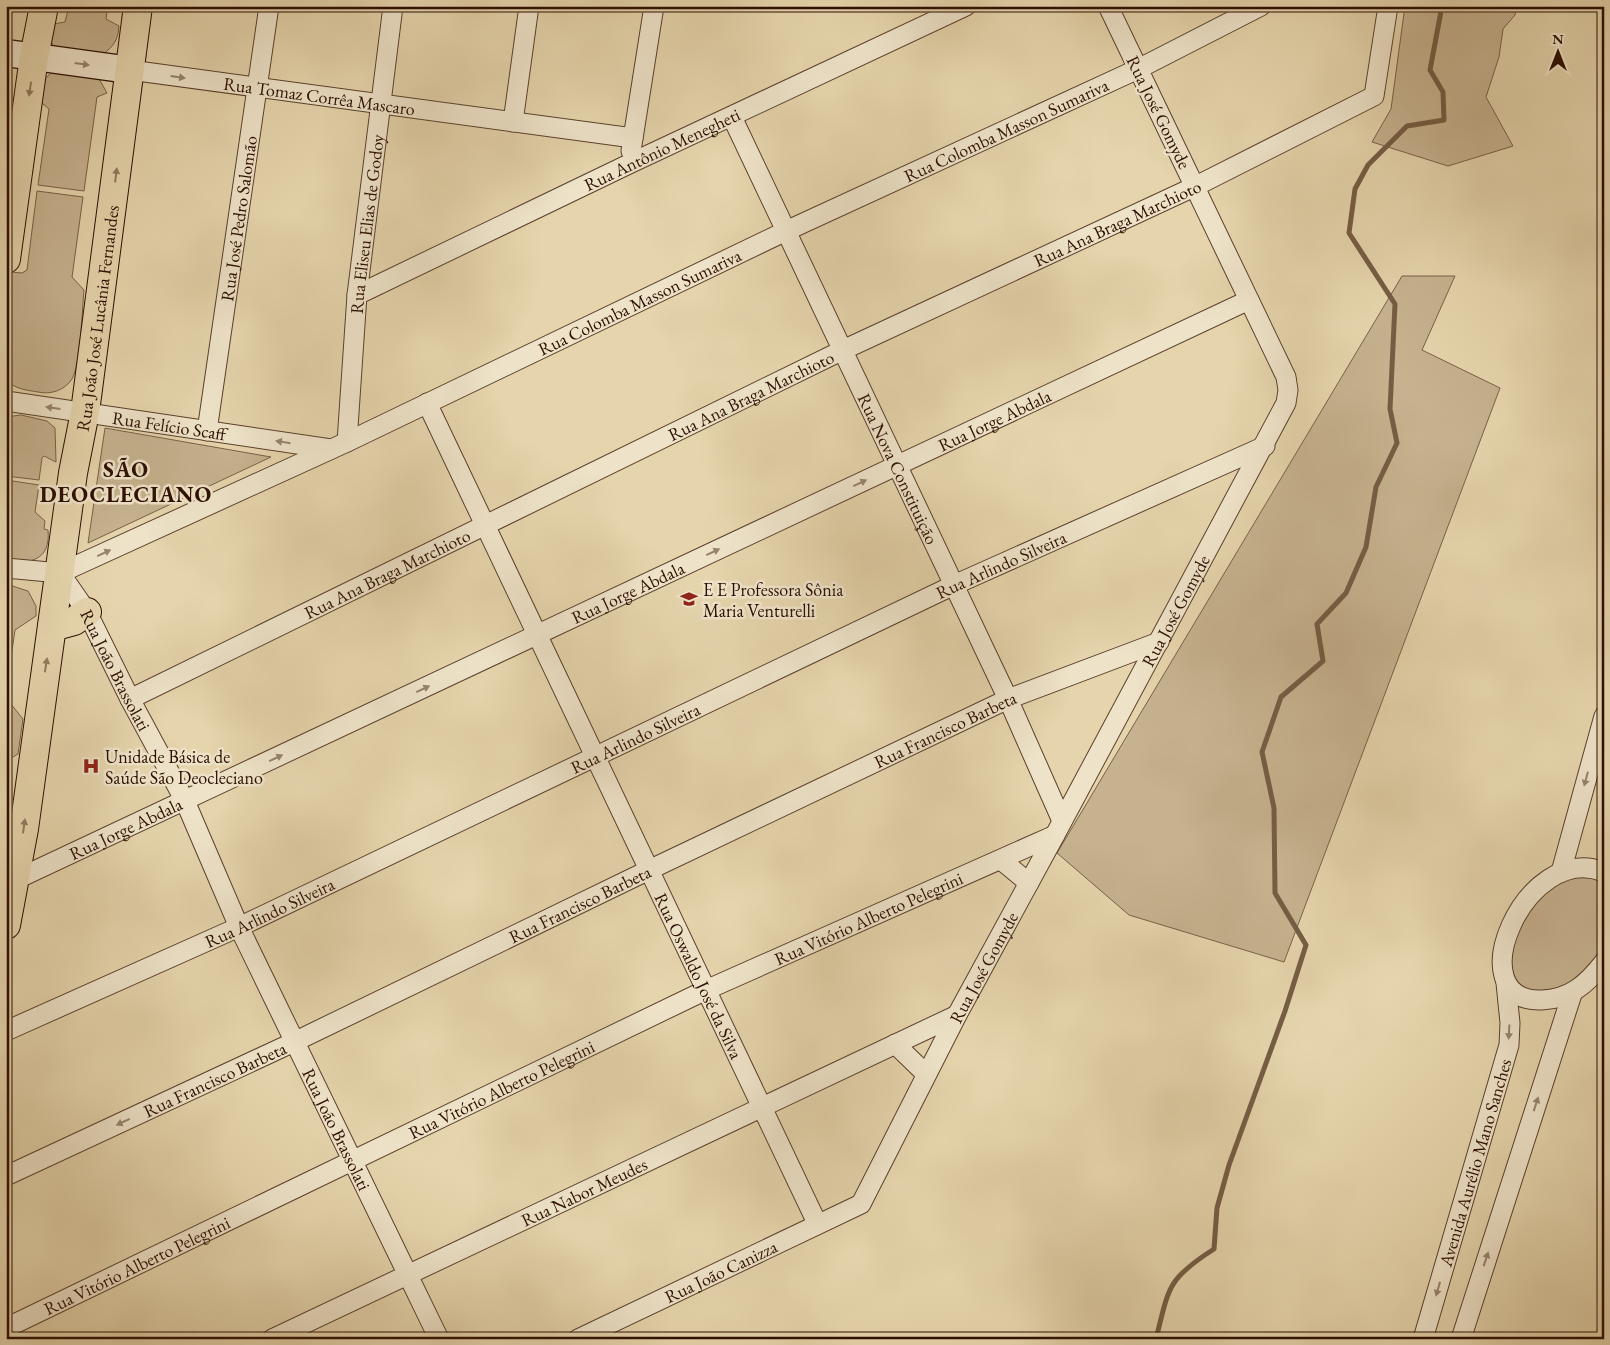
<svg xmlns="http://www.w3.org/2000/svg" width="1610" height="1345" font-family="'EB Garamond',serif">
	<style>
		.green { fill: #c6b28f; stroke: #796048 }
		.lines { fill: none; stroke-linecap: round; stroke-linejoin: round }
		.stream { stroke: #755d44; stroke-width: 5 }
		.minor-casing { stroke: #5a402b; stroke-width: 21 }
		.secondary-casing { stroke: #2c0e00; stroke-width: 29 }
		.primary-casing { stroke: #2c0e00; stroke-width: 30 }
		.minor { stroke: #eee3c9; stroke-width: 19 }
		.secondary { stroke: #eee3c9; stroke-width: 26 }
		.primary { stroke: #e5d4ac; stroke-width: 28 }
		.oneway { fill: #97836f }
		.oneway2 { fill: #927b5f }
		.labels { text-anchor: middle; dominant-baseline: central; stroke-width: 5; stroke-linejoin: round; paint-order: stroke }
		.street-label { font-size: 18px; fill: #2c0e00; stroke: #eee3c9 }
		.poi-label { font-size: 18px; fill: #2c0e00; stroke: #eee3c9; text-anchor: start }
		.district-label { font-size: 22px; font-weight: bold; letter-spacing: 1px; fill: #2c0e00; stroke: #eee3c9 }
	</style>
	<rect width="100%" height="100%" fill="#e5d4ac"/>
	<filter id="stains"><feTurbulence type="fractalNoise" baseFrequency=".004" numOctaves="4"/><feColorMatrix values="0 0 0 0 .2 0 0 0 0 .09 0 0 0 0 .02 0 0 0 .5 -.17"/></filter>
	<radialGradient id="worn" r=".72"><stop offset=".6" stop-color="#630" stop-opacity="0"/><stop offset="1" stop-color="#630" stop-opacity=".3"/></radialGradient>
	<g class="green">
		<path d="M 69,6 L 108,6 L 106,19 L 119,26 C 118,40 114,46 103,54 L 54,47 L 49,38 L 47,25 L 65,22 Z"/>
		<path d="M 1405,6 L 1517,6 L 1515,15 L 1503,29 L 1499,57 L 1486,97 L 1513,146 L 1448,166 L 1372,142 L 1391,109 Z"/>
		<path d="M 51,73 L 98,77 L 107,93 L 97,97 L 84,191 L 38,185 L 49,109 L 37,99 L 41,82 Z"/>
		<path d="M 37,191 L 83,197 L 72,277 L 84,290 C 82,310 81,363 72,379 C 65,390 51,395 38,392 C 26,390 15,389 6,380 L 6,306 L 11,272 L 22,273 L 27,270 Z"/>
		<path d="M 1402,276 L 1455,276 L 1422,350 L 1500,388 L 1284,962 L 1129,915 L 1057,853 Z"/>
		<path d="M 21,415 L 47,421 L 55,428 L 56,462 L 44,456 L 42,458 L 39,480 L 6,476 L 6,417 Z"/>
		<path d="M 105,428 L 271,457 L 88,543 Z"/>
		<path d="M 6,480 L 39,485 L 35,512 L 45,521 L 44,529 L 48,530 C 51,561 30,563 6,563 Z"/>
		<path d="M 6,584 L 28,591 L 36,606 L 36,616 L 15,630 L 6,692 Z"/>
		<path d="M 6,698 L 23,719 L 18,754 L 6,761 Z"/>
		<path d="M 1562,877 L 1604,878 L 1604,948 L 1591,968 L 1570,990 L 1524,993 L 1507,968 L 1508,952 L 1534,900 Z"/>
	</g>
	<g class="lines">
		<path class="stream" d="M 1156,1339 C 1169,1287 1167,1279 1214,1249 L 1217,1208 L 1229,1165 L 1285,1011 L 1306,945 L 1275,893 L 1274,808 L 1262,752 L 1281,697 L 1323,661 L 1317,624 L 1346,593 L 1366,547 L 1376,487 L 1397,443 L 1390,409 L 1395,304 L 1349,233 L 1355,189 L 1368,165 L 1407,126 L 1444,120 L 1443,92 L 1430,70 L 1442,6"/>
		<g class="minor-casing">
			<g id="minor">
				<path id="s1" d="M 130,70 L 633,138"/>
				<path id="s2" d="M 732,117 L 1008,699 L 1062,821"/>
				<path d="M 513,122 L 529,6"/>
				<path d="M 631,151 L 654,6"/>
				<path id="s3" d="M 357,295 L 629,164 L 966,6"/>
				<path id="s4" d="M 6,401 L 331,449"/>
				<path id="s5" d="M 427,403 L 817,1223"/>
				<path id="s6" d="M 207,431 L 269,6"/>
				<path id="s7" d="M 347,442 L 357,295 L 393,6"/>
				<path id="s8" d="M 6,568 L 60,573 L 347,442 L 786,231 L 1138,69 L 1261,6"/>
				<path id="s9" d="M 60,573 L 87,612 L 130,699 L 185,801 L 239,927 L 439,1339"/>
				<path id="s10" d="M 130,699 L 843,350 L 1196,186 L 1374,96 L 1388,6"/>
				<path d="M 1001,860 L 1029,883"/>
				<path d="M 1561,872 L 1604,716"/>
				<path d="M 1604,872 C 1525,840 1456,1004 1542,1000 C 1570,999 1587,984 1604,962"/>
				<path id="s11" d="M 6,880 L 15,880 L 1249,300"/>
				<path id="s12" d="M 6,1031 L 239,927 L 954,585 L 1265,446"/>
				<path d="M 895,1044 L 926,1074"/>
				<path id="s13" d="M 6,1176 L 294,1042 L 649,870 L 1008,699 L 1159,642"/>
				<path id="s14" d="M 6,1328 L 706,990 L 1055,835"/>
				<path id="s15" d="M 272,1339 L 957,1015"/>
				<path id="s16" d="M 578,1339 L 861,1204 L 957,1015 L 1055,835 L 1286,403 L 1288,390 L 1286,377 L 1108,6"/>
				<path id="s17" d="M 1423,1339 L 1509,1045 L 1510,1023 L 1506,983"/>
				<path d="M 1461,1339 L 1572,994"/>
			</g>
		</g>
		<g class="secondary-casing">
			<path id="secondary" d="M 6,53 L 130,70"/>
		</g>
		<g class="primary-casing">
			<g id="primary">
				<path d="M 6,259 L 34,57 L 44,6"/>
				<path d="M 52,627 L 74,621 L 87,612"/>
				<path id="s18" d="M 6,925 L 24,829 L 73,473 L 85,412 L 138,6"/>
			</g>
		</g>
		<use href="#minor" class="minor"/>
		<use href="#secondary" class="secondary"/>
		<use href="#primary" class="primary"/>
	</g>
	<defs><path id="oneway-solid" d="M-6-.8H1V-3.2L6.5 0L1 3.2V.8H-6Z" transform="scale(1.25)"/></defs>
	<g class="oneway">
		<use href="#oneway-solid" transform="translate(82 64) rotate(8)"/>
		<use href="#oneway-solid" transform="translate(178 77) rotate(8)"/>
		<use href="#oneway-solid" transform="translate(53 408) rotate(-172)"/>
		<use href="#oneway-solid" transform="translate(283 442) rotate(-171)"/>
		<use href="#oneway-solid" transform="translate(860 483) rotate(-25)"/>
		<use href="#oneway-solid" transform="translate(713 552) rotate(-25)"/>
		<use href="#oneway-solid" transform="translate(104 553) rotate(-25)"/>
		<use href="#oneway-solid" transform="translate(423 689) rotate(-25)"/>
		<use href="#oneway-solid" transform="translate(276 758) rotate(-25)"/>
		<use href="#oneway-solid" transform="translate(1586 779) rotate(105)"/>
		<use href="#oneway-solid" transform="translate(1509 1032) rotate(93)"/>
		<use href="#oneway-solid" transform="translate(1536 1104) rotate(-72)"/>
		<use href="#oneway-solid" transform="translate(123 1122) rotate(155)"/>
		<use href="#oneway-solid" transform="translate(1486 1259) rotate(-72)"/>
		<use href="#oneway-solid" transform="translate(1438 1289) rotate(106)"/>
	</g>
	<g class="oneway2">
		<use href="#oneway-solid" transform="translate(30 89) rotate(98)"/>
		<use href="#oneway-solid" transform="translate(116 175) rotate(-83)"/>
		<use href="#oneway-solid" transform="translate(46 665) rotate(-81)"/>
		<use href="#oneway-solid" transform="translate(24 826) rotate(-82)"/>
	</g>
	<defs>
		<g id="school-bare" transform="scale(1.35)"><path d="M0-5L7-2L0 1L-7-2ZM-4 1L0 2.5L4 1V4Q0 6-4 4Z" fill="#8f2418" stroke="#eee3c9" stroke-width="2.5" paint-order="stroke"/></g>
		<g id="hospital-bare" transform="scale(1.35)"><path d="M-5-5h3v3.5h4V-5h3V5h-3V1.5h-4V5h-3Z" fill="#8f2418" stroke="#eee3c9" stroke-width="2.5" paint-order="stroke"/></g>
	</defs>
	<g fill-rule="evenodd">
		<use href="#school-bare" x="689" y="599"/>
		<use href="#hospital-bare" x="91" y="766"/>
	</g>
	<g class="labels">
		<g class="street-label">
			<text stroke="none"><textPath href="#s1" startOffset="191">Rua Tomaz Corrêa Mascaro</textPath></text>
			<text transform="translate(1159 112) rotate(64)">Rua José Gomyde</text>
			<text stroke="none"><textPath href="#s8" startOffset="1099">Rua Colomba Masson Sumariva</textPath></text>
			<text stroke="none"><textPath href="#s3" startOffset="338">Rua Antônio Menegheti</textPath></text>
			<text stroke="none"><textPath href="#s6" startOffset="215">Rua José Pedro Salomão</textPath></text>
			<text stroke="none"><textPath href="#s10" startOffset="1096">Rua Ana Braga Marchioto</textPath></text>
			<text stroke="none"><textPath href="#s7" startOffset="219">Rua Eliseu Elias de Godoy</textPath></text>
			<text stroke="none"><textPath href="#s8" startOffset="694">Rua Colomba Masson Sumariva</textPath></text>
			<text stroke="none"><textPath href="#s18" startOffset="614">Rua João José Lucânia Fernandes</textPath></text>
			<text stroke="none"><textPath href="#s10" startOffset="691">Rua Ana Braga Marchioto</textPath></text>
			<text stroke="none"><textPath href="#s11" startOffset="1091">Rua Jorge Abdala</textPath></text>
			<text stroke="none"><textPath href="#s4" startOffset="165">Rua Felício Scaff</textPath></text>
			<text stroke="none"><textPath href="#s2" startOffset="389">Rua Nova Constituição</textPath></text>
			<text stroke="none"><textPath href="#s12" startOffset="1099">Rua Arlindo Silveira</textPath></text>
			<text stroke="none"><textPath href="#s10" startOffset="286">Rua Ana Braga Marchioto</textPath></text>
			<text stroke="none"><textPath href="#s11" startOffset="686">Rua Jorge Abdala</textPath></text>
			<text stroke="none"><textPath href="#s16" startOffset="985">Rua José Gomyde</textPath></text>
			<text stroke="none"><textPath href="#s9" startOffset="112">Rua João Brassolati</textPath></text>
			<text stroke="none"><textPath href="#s13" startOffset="1040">Rua Francisco Barbeta</textPath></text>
			<text stroke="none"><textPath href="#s12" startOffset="694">Rua Arlindo Silveira</textPath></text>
			<text stroke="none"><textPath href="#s11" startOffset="131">Rua Jorge Abdala</textPath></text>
			<text stroke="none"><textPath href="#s13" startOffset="635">Rua Francisco Barbeta</textPath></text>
			<text stroke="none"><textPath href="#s12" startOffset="289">Rua Arlindo Silveira</textPath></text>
			<text stroke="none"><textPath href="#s14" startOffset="955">Rua Vitório Alberto Pelegrini</textPath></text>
			<text stroke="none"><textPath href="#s16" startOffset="580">Rua José Gomyde</textPath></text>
			<text stroke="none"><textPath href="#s5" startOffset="634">Rua Oswaldo José da Silva</textPath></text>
			<text stroke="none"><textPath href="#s13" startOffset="230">Rua Francisco Barbeta</textPath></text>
			<text stroke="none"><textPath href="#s14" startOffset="550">Rua Vitório Alberto Pelegrini</textPath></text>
			<text stroke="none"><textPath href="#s9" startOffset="622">Rua João Brassolati</textPath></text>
			<text stroke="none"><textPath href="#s17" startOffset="184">Avenida Aurélio Mano Sanches</textPath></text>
			<text stroke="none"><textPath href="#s15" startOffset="345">Rua Nabor Meudes</textPath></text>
			<text stroke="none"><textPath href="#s14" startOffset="145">Rua Vitório Alberto Pelegrini</textPath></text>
			<text stroke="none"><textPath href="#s16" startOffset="158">Rua João Canizza</textPath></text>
		</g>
		<g class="poi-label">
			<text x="703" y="589">E E Professora Sônia<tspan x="703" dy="21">Maria Venturelli</tspan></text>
			<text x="105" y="756">Unidade Básica de<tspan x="105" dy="21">Saúde São Deocleciano</tspan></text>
		</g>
		<g class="district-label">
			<text x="126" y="469">SÃO<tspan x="126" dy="25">DEOCLECIANO</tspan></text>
		</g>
	</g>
	<rect width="1610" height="1345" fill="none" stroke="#e5d4ac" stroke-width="25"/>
	<rect x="8" y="8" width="1595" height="1330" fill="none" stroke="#2c0e00" stroke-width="2.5"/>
	<rect x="12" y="12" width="1585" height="1320" fill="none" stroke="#2c0e00"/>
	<g transform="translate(1558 52)" stroke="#eee3c9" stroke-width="4" paint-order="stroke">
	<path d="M0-4L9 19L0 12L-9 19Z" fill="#2c0e00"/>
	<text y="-8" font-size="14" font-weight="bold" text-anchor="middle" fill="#2c0e00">N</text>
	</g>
	<rect width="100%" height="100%" filter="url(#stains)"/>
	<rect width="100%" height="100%" fill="url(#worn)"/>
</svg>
